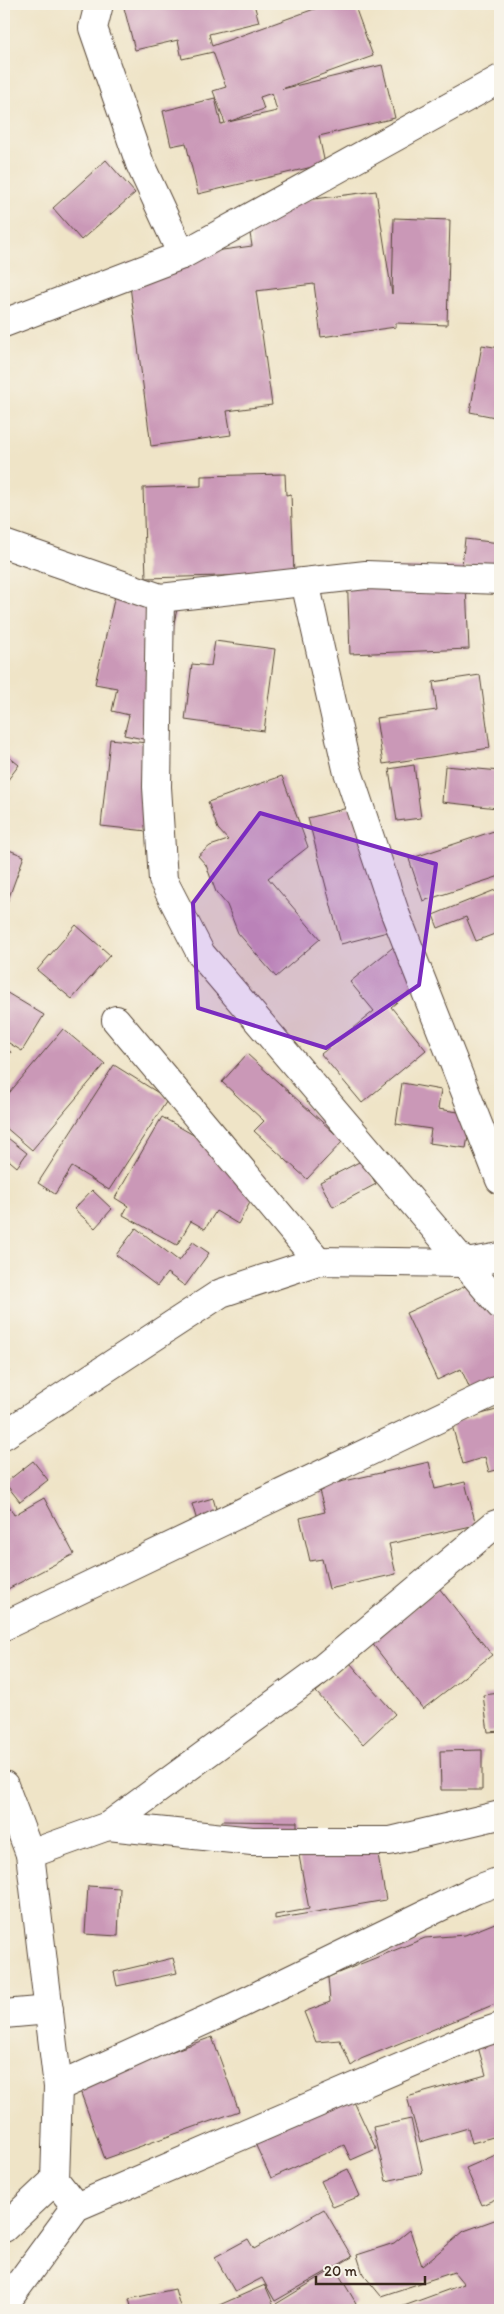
<svg xmlns="http://www.w3.org/2000/svg" width="504" height="2314" font-family="Itim,sans-serif">
	<style>
		.building { fill: #ca98b7; fill-rule: evenodd }
		.lines { fill: none; stroke-linecap: round; stroke-linejoin: round }
		.street-casing { stroke: #564637; stroke-width: 30 }
		.street { stroke: #fff; stroke-width: 28 }
		.marked { fill: #7b2cbf; fill-opacity: 0.2; stroke: #7b2cbf; stroke-width: 4; stroke-linejoin: round }
	</style>
	<rect width="100%" height="100%" fill="#f7f3e8"/>
	<filter id="ink" filterUnits="userSpaceOnUse"><feTurbulence type="fractalNoise" baseFrequency=".02" numOctaves="2"/><feDisplacementMap in="SourceGraphic" scale="10" xChannelSelector="R" yChannelSelector="G"/><feConvolveMatrix kernelMatrix="1 2 1 2 8 2 1 2 1" color-interpolation-filters="sRGB"/></filter>
	<filter id="wash" filterUnits="userSpaceOnUse"><feTurbulence type="fractalNoise" baseFrequency=".0096" numOctaves="4" result="noise"/><feDisplacementMap in="SourceGraphic" scale="20" xChannelSelector="R" yChannelSelector="G"/><feGaussianBlur stdDeviation="1.12" result="paint"/><feColorMatrix in="noise" values="0 0 0 0 0 0 0 0 0 0 0 0 0 0 0 0 0 1.4 0 .05"/><feComposite in="paint" operator="in"/></filter>
	<g filter="url(#wash)">
		<rect width="100%" height="100%" fill="#efe4c7"/>
		<g id="blocks">
			<g class="building">
				<path d="M 123,4 L 254,4 L 259,22 L 209,34 L 212,46 L 328,4 L 354,4 L 373,56 L 282,89 L 382,65 L 395,118 L 319,136 L 325,164 L 198,194 L 186,143 L 171,146 L 163,111 L 215,98 L 221,124 L 225,123 L 213,91 L 226,87 L 213,52 L 182,59 L 178,40 L 135,50 ZM 272,93 L 277,111 L 228,122 L 264,109 L 260,97 Z"/>
				<path d="M 106,160 L 135,193 L 81,240 L 53,208 Z"/>
				<path d="M 376,191 L 392,294 L 394,218 L 450,220 L 447,325 L 396,323 L 396,327 L 321,337 L 314,284 L 256,291 L 272,405 L 227,411 L 231,435 L 151,446 L 127,263 L 252,246 L 246,208 Z"/>
				<path d="M 482,345 L 500,348 L 500,418 L 470,412 Z"/>
				<path d="M 285,474 L 286,495 L 291,494 L 294,574 L 146,578 L 143,488 L 201,486 L 201,476 Z"/>
				<path d="M 465,539 L 500,543 L 500,569 L 462,565 Z"/>
				<path d="M 465,566 L 469,649 L 350,654 L 347,570 Z"/>
				<path d="M 118,582 L 180,596 L 148,740 L 124,735 L 129,715 L 112,711 L 117,688 L 95,684 Z"/>
				<path d="M 215,641 L 275,649 L 264,731 L 185,720 L 192,664 L 211,666 Z"/>
				<path d="M 480,675 L 490,748 L 383,764 L 376,718 L 437,710 L 433,682 Z"/>
				<path d="M 110,739 L 156,744 L 147,831 L 101,826 Z"/>
				<path d="M 4,753 L 19,765 L 4,785 Z"/>
				<path d="M 414,765 L 421,818 L 397,821 L 389,769 Z"/>
				<path d="M 445,766 L 500,771 L 497,808 L 442,802 Z"/>
				<path d="M 282,776 L 308,847 L 268,878 L 320,939 L 276,977 L 238,933 L 227,905 L 216,892 L 206,865 L 198,856 L 210,846 L 228,840 L 218,829 L 208,802 Z"/>
				<path d="M 367,803 L 399,929 L 341,944 L 308,818 Z"/>
				<path d="M 500,829 L 500,876 L 423,901 L 409,859 Z"/>
				<path d="M 4,848 L 24,856 L 4,911 Z"/>
				<path d="M 500,888 L 500,932 L 476,941 L 466,917 L 438,928 L 433,915 Z"/>
				<path d="M 76,925 L 110,955 L 72,999 L 37,970 Z"/>
				<path d="M 397,944 L 426,978 L 391,1007 L 426,1050 L 362,1103 L 321,1054 L 374,1011 L 350,982 Z"/>
				<path d="M 4,991 L 44,1015 L 22,1051 L 4,1040 Z"/>
				<path d="M 63,1029 L 105,1064 L 32,1150 L 4,1126 L 4,1099 Z"/>
				<path d="M 4,1048 L 11,1052 L 4,1064 Z"/>
				<path d="M 247,1054 L 343,1141 L 307,1179 L 254,1131 L 264,1121 L 222,1082 Z"/>
				<path d="M 114,1065 L 168,1099 L 109,1190 L 72,1167 L 55,1194 L 38,1183 Z"/>
				<path d="M 402,1083 L 441,1090 L 438,1109 L 472,1114 L 466,1148 L 429,1143 L 431,1129 L 396,1124 Z"/>
				<path d="M 162,1117 L 265,1176 L 238,1224 L 216,1211 L 205,1229 L 191,1221 L 177,1245 L 123,1215 L 128,1206 L 115,1198 Z"/>
				<path d="M 4,1135 L 27,1153 L 17,1167 L 4,1156 Z"/>
				<path d="M 363,1160 L 376,1184 L 333,1207 L 320,1182 Z"/>
				<path d="M 92,1190 L 112,1209 L 95,1228 L 74,1209 Z"/>
				<path d="M 136,1228 L 179,1261 L 193,1242 L 209,1253 L 185,1286 L 167,1273 L 157,1286 L 116,1255 Z"/>
				<path d="M 470,1284 L 500,1296 L 500,1378 L 471,1391 L 461,1369 L 437,1380 L 406,1313 Z"/>
				<path d="M 4,1368 L 9,1371 L 4,1379 Z"/>
				<path d="M 500,1409 L 500,1469 L 489,1472 L 485,1457 L 463,1464 L 451,1422 Z"/>
				<path d="M 33,1461 L 48,1480 L 20,1502 L 5,1483 Z"/>
				<path d="M 429,1462 L 435,1489 L 465,1482 L 476,1525 L 389,1544 L 396,1574 L 329,1589 L 322,1559 L 310,1561 L 300,1518 L 325,1512 L 318,1487 Z"/>
				<path d="M 4,1496 L 14,1515 L 44,1498 L 74,1554 L 4,1591 Z"/>
				<path d="M 213,1498 L 218,1516 L 197,1521 L 192,1504 Z"/>
				<path d="M 439,1588 L 492,1655 L 423,1709 L 371,1642 Z"/>
				<path d="M 350,1663 L 395,1714 L 363,1744 L 316,1692 Z"/>
				<path d="M 500,1693 L 500,1731 L 488,1732 L 483,1695 Z"/>
				<path d="M 482,1750 L 482,1790 L 441,1790 L 440,1751 Z"/>
				<path d="M 222,1821 L 297,1822 L 297,1850 L 221,1848 Z"/>
				<path d="M 374,1832 L 386,1900 L 275,1919 L 275,1915 L 309,1909 L 297,1845 Z"/>
				<path d="M 88,1886 L 120,1888 L 118,1936 L 85,1934 Z"/>
				<path d="M 500,1921 L 500,2002 L 361,2059 L 351,2066 L 340,2040 L 316,2042 L 304,2012 L 330,2002 L 328,1977 L 425,1938 L 465,1935 Z"/>
				<path d="M 173,1958 L 177,1973 L 117,1986 L 114,1972 Z"/>
				<path d="M 500,2033 L 500,2135 L 472,2143 L 468,2128 L 420,2142 L 407,2097 L 486,2075 L 476,2040 Z"/>
				<path d="M 212,2037 L 239,2111 L 105,2159 L 78,2085 Z"/>
				<path d="M 349,2091 L 376,2149 L 351,2160 L 344,2145 L 271,2178 L 251,2135 Z"/>
				<path d="M 411,2119 L 423,2173 L 386,2181 L 373,2127 Z"/>
				<path d="M 500,2153 L 500,2197 L 482,2205 L 466,2168 Z"/>
				<path d="M 348,2169 L 360,2196 L 333,2207 L 321,2181 Z"/>
				<path d="M 324,2209 L 352,2257 L 275,2301 L 262,2278 L 235,2292 L 215,2257 L 248,2239 L 254,2249 Z"/>
				<path d="M 500,2218 L 500,2306 L 494,2310 L 393,2310 L 464,2284 L 454,2272 L 381,2296 L 363,2274 L 357,2255 L 394,2243 L 410,2230 L 422,2266 L 464,2231 Z"/>
				<path d="M 335,2268 L 356,2303 L 344,2310 L 280,2310 L 276,2304 Z"/>
				<path d="M 265,2285 L 276,2310 L 208,2310 Z"/>
				<path d="M 175,2289 L 181,2310 L 132,2310 L 129,2299 Z"/>
			</g>
		</g>
	</g>
	<g filter="url(#ink)">
		<use href="#blocks" fill-opacity="0" stroke="#564637" stroke-width="1"/>
		<g class="lines">
			<g class="street-casing">
				<g id="street">
					<path d="M 182,255 L 500,79"/>
					<path d="M 4,323 L 182,255 L 140,164 L 93,28 L 99,4"/>
					<path d="M 4,544 L 160,598 L 366,575 L 500,580"/>
					<path d="M 305,582 L 347,769 L 395,913 L 500,1180"/>
					<path d="M 160,598 L 157,787 L 163,880 L 201,954 L 500,1305"/>
					<path d="M 116,1020 L 318,1261"/>
					<path d="M 4,1435 L 221,1293 L 318,1261 L 466,1263 L 500,1257"/>
					<path d="M 4,1626 L 500,1389"/>
					<path d="M 4,1785 L 30,1854 L 58,2087 L 55,2180 L 76,2207"/>
					<path d="M 108,1826 L 252,1841 L 390,1841 L 500,1815"/>
					<path d="M 30,1854 L 108,1826 L 323,1668 L 494,1525 L 500,1523"/>
					<path d="M 4,2014 L 49,2010"/>
					<path d="M 58,2087 L 230,2009 L 475,1890 L 500,1881"/>
					<path d="M 4,2228 L 55,2180"/>
					<path d="M 4,2305 L 76,2207 L 476,2035 L 500,2027"/>
				</g>
			</g>
			<use href="#street" class="street"/>
		</g>
	</g>
	<path class="marked" d="M 260,813 L 436,864 L 419,985 L 326,1048 L 198,1008 L 193,903 Z"/>
	<rect width="504" height="2314" fill="none" stroke="#f7f3e8" stroke-width="20"/>
	<path d="M316 2276v8h109v-8" fill="none" stroke="#3b2a1e" stroke-width="2.5"/>
	<text x="324" y="2276" font-size="15" fill="#3b2a1e" stroke="#f7f3e8" stroke-width="4" paint-order="stroke">20 m</text>
</svg>
